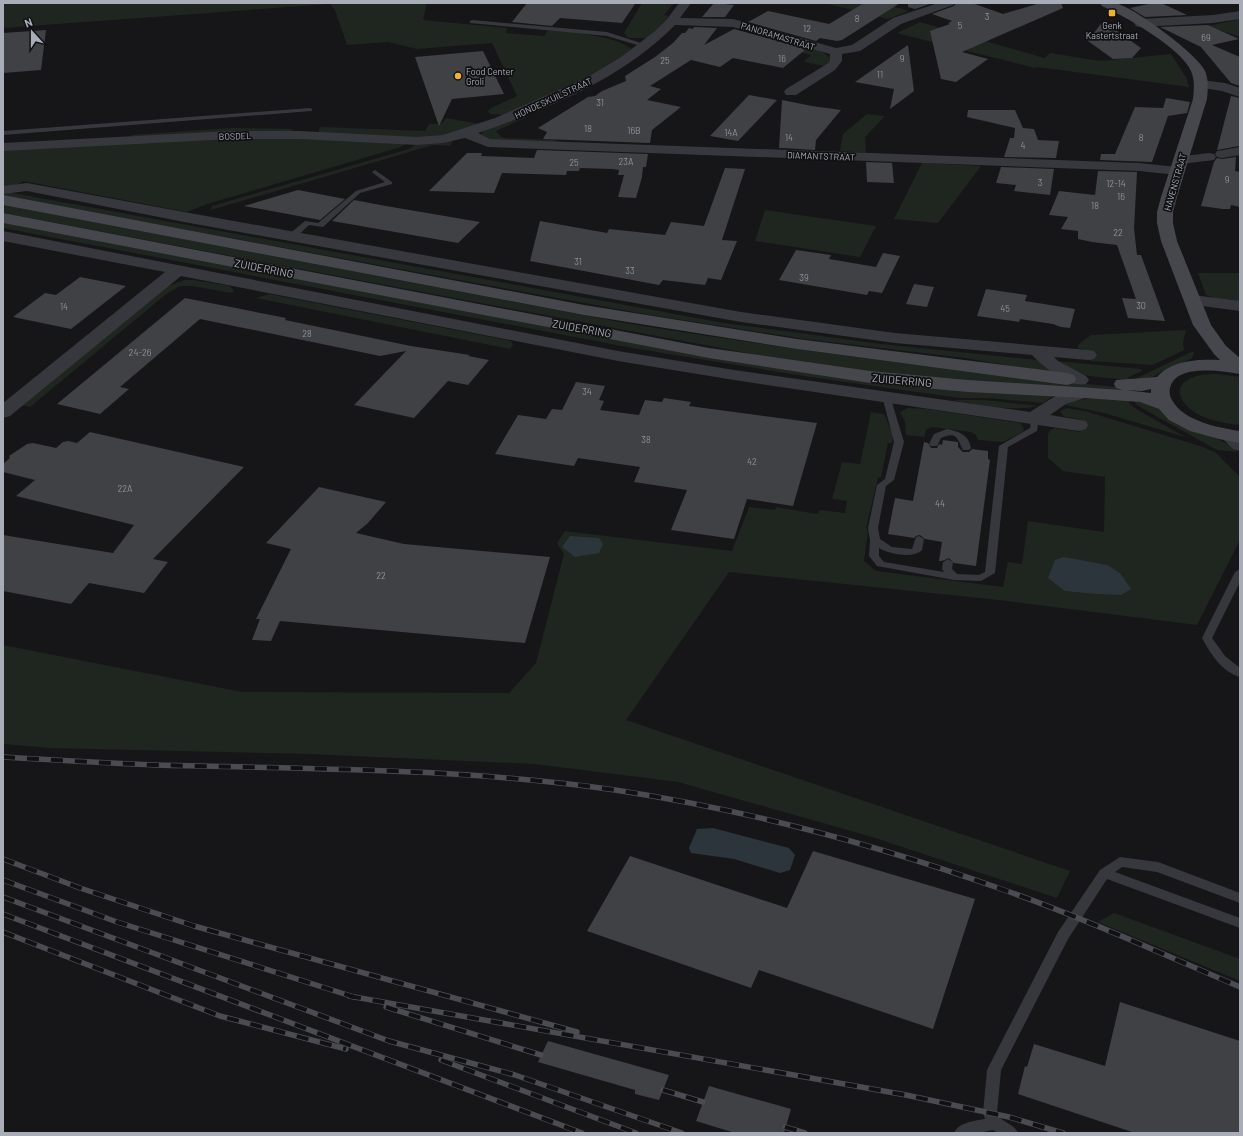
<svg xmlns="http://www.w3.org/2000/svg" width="1243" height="1136" font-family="Barlow,sans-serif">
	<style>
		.green { fill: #1e261f }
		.water { fill: #2c353c }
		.building { fill: #404145 }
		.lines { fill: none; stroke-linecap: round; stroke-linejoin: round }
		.lane { fill: #37383d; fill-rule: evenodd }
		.street { fill: #37383d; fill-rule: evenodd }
		.secondary { fill: #45474d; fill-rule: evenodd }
		.rail-casing { stroke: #4a4c52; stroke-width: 5.5 }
		.rail { stroke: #111113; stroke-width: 4; stroke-dasharray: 12; stroke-linecap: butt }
		.poi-dot { fill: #f2b134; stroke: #111113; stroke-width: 1.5 }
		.labels { text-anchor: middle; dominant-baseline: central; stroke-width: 3.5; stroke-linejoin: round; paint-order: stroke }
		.number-label { font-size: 9px; fill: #8e929b }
		.far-poi-label { font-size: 9px; fill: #a8adb8; stroke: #111113 }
		.far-street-label { font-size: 9px; fill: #a8adb8; stroke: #111113 }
		.street-label { font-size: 11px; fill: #a8adb8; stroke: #111113 }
	</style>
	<rect width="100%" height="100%" fill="#161618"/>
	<g class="green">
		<path d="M 3,3 L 427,3 L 423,20 L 507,28 L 506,33 L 544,36 L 548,30 C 567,32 621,36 632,50 L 583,81 L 508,115 L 490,114 L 488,111 L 491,108 L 517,96 L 492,43 L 417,49 L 388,42 L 347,45 L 335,10 L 330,4 L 3,28 Z"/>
		<path d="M 642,3 L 674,3 L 664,15 L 669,16 L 649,38 L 629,38 L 624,33 Z"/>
		<path d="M 824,3 L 881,3 L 909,11 L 888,19 Z"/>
		<path d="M 1240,19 L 1240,37 L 1208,26 Z"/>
		<path d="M 920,22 L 1044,58 L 1050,53 L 1100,61 L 1171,54 L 1187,79 L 1189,87 L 1037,67 L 1035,68 L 897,33 Z"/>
		<path d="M 761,33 L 821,51 L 831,58 L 830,62 L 825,66 L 804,62 L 811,55 L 750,41 L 760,36 L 756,35 Z"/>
		<path d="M 867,114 L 885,116 L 865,137 L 866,153 L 840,151 L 843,134 Z"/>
		<path d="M 524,115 L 527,117 L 496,131 L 501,137 L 506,138 L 557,140 L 554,143 C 538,143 491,146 481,134 L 485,130 Z"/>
		<path d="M 446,118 L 480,124 L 448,135 L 421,138 L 318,134 L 320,127 L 425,131 L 429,124 L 441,124 Z"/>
		<path d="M 232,128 L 294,129 L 290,132 L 132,137 L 131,135 Z"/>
		<path d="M 282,138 L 408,143 L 398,148 L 207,204 L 187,212 L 23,181 L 14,187 L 3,188 L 3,150 L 203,139 Z"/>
		<path d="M 454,139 L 450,146 L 433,145 L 211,210 L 212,206 L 409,149 L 418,143 Z"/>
		<path d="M 922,163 L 981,166 L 938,223 L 894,219 Z"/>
		<path d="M 3,193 L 13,193 L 724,323 L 881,344 L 1038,360 L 1056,374 L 965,358 L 805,339 L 650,315 L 90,212 L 3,196 Z"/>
		<path d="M 3,205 L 625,323 C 792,350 960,372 1128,388 L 1129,393 L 1002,386 L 810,365 L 3,213 Z"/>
		<path d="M 765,210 L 876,226 L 860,257 L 755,241 Z"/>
		<path d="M 3,223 L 649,346 L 1054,395 L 1043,403 L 987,398 L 960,398 L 810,377 L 632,348 L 3,228 Z"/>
		<path d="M 1198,273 L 1240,273 L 1240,302 L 1221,300 L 1206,295 Z"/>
		<path d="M 184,280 L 194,280 L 230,286 L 234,291 L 231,293 L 192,286 L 183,286 L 178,287 L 165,295 L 30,407 L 21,405 L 169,286 Z"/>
		<path d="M 269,294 L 511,341 L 513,345 L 510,349 L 256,298 Z"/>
		<path d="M 1186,330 L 1183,343 L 1184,350 L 1153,365 L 1090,361 L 1086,350 L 1077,348 L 1079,344 L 1091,335 Z"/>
		<path d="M 1191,352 L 1194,352 L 1192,358 C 1185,362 1178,364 1171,367 C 1154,374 1157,379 1135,379 Z"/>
		<path d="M 1056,361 L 1141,369 L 1142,371 L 1129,377 L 1128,380 L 1089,376 L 1077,373 Z"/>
		<path d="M 1218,374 L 1240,377 L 1240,425 C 1227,424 1213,421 1201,416 C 1186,409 1167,389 1191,378 C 1200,374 1209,374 1218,374 Z"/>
		<path d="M 1096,397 L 1129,399 L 1129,403 L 1133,407 L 1185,437 L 1104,413 L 1065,405 L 1069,402 Z"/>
		<path d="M 952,400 L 985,400 L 1038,406 C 1009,412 981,405 952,400 Z"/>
		<path d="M 1134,400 C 1161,407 1184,423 1208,435 C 1219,440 1229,443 1238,452 L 1217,450 L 1140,407 L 1136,404 Z"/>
		<path d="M 908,408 L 927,409 L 1020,423 L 1024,428 L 1023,432 L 1003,442 L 978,440 L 976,435 L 971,432 L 932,427 L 926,430 L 924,437 L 906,435 L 905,422 L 900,412 Z"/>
		<path d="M 1066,408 L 1085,411 L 1200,446 L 1215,452 L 1240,477 L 1240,540 L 1197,625 L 999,600 L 729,572 L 626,720 L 1070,871 L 1057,898 L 872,837 L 678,782 L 534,764 L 310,754 L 50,748 L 3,744 L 3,645 L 242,692 L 509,693 L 536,663 L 564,554 L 557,543 L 565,531 L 732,551 L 749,507 L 775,510 L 776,507 L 817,514 L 820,510 L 845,513 L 847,501 L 832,499 L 842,462 L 860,464 L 871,412 L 884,414 L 893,435 L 892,443 L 888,443 L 881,477 L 878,478 L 866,528 L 868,531 L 864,561 L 876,571 L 1003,587 L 1008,562 L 1022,564 L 1028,521 L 1104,532 L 1105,477 L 1063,471 L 1048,458 L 1048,434 L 1050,430 L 1055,428 L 1080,432 L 1082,420 L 1063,416 L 1060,411 Z"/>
		<path d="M 1114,913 L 1240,959 L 1240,981 L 1098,922 Z"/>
	</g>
	<g class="water">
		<path d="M 570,536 L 599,538 L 603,544 L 599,553 L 575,557 L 562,547 Z"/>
		<path d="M 1064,557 L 1107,565 L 1120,573 L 1131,589 L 1121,595 L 1097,594 L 1065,591 L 1048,578 L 1055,560 Z"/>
		<path d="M 713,828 L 789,848 L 795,855 L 790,870 L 780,873 L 734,859 L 691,853 L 689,848 L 697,829 Z"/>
	</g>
	<g class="building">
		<path d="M 527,3 L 620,3 L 635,4 L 622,23 L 560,18 L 552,26 L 512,22 Z"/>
		<path d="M 714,3 L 734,5 L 725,17 L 702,17 Z"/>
		<path d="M 864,3 L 900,3 L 842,40 L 837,41 L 820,38 L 816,41 L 748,22 L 768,11 L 829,24 Z"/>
		<path d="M 908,3 L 933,3 L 915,9 L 908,7 Z"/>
		<path d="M 956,3 L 972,3 L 1003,14 L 1040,3 L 1061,3 L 1063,8 L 962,52 L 988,59 L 956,82 L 941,79 L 930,31 L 950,24 L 948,23 L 952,21 L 932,14 L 954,6 Z"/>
		<path d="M 1153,3 L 1161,3 L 1187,15 L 1145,17 L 1130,8 Z"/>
		<path d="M 1103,21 L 1141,48 L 1132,58 L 1113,59 L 1088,41 Z"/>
		<path d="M 1208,25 L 1239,39 L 1212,45 L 1240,57 L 1240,86 L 1231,83 L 1201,47 L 1160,27 Z"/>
		<path d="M 694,27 L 717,28 L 704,45 L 734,29 L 806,49 L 783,68 L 733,58 L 720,67 L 691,60 L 650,86 L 661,89 L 647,100 L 681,107 L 652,130 L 650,143 L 543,139 L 547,132 L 538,128 L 588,97 L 595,96 L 602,91 L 626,81 L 625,76 L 655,57 L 673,43 L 682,33 L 685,33 L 689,28 L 693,29 Z"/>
		<path d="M 46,30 L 41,70 L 3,73 L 3,33 Z"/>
		<path d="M 908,45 L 914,91 L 890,109 L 894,89 L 855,82 Z"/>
		<path d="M 483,51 L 504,94 L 452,99 L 439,126 L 415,57 Z"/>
		<path d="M 749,95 L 777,100 L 738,141 L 710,136 Z"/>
		<path d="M 1231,96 L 1240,98 L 1239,146 L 1217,150 Z"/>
		<path d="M 1166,98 L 1190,102 L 1187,113 L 1168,116 L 1152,162 L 1100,160 L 1101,154 L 1115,154 L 1135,107 L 1163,108 Z"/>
		<path d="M 782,100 L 812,106 L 841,110 L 816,140 L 815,150 L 783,148 L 779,148 Z"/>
		<path d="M 968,110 L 1015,110 L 1023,128 L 1034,129 L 1038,140 L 1059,141 L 1056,158 L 1004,157 L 1010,138 L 1014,138 L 1015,128 L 967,117 Z"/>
		<path d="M 537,150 L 648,154 L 646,167 L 643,167 L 642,177 L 636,198 L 618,197 L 624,175 L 618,175 L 619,170 L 612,169 L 580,168 L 579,171 L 567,171 L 566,175 L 502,173 L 494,193 L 429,191 L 467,153 L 482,153 L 481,156 L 534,158 Z"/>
		<path d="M 1236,157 L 1235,171 L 1240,172 L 1240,207 L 1231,205 L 1230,209 L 1223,209 L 1201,206 L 1214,162 L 1217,158 L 1222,159 Z"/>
		<path d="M 866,162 L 892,163 L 894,183 L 867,182 Z"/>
		<path d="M 1001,167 L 1054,169 L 1050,195 L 1014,191 L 1016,185 L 996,183 Z"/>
		<path d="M 725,168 L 745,169 L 722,240 L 737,241 L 721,280 L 708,278 L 705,285 L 663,280 L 659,285 L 530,261 L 540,221 L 607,233 L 609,229 L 665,235 L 671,222 L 704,226 Z"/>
		<path d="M 1098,171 L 1137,172 L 1134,228 L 1137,255 L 1141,255 L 1165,321 L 1128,318 L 1122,298 L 1136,299 L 1117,245 L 1092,242 L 1078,239 L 1078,231 L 1061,229 L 1068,217 L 1049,215 L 1059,191 L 1095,195 Z"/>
		<path d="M 298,190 L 345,199 L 320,220 L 244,206 Z"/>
		<path d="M 354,200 L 386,206 L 480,222 L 458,243 L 332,221 Z"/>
		<path d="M 796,250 L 831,255 L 829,259 L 876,267 L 883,253 L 900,256 L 882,293 L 869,291 L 867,295 L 779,280 Z"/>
		<path d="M 80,277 L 126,286 L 71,329 L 13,317 L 45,293 L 56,295 Z"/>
		<path d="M 914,284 L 934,287 L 927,307 L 906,304 Z"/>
		<path d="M 986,289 L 1027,295 L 1025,301 L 1075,309 L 1070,328 L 1061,327 L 1053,324 L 1020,319 L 1019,322 L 977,316 Z"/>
		<path d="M 185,298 L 286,318 L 285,320 L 411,346 L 470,355 L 468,356 L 489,360 L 468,385 L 448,381 L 414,418 L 354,405 L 406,351 L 380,356 L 200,319 L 120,387 L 129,389 L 100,414 L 57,404 Z"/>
		<path d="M 576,382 L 605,386 L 599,400 L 604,401 L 600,410 L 639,415 L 645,400 L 662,402 L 664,398 L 691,402 L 689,406 L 817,423 L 793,506 L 747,499 L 734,539 L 671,530 L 687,490 L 634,482 L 640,467 L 578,458 L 574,466 L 495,454 L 518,415 L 546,419 L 552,409 L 562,410 Z"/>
		<path d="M 90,432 L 244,467 L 153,559 L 168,562 L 144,593 L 89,583 L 71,604 L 3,591 L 3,535 L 113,553 L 134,525 L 16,496 L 35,480 L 3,472 L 3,464 L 10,458 L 9,456 L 27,444 L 33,443 L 56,448 L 63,442 L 68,441 L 77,443 Z"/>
		<path d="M 943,440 L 958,442 L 958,447 L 963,452 L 969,452 L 972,449 L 988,451 L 988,459 L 990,460 L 976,566 L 954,563 L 949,558 L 942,561 L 939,561 L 942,542 L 925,539 L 920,535 L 916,536 L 914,538 L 888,534 L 895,498 L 913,501 L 924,442 L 928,443 L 931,448 L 937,448 L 939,444 L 942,445 Z"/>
		<path d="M 319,487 L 386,502 L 368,523 L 356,533 L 404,544 L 550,557 L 525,643 L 280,621 L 271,641 L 252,640 L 260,619 L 256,619 L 291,549 L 266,543 Z"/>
		<path d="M 813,851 L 975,899 L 933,1029 L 759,970 L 751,988 L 587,931 L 630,856 L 787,908 Z"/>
		<path d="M 1120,1002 L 1240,1041 L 1240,1133 L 1135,1133 L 1018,1094 L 1025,1066 L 1027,1067 L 1034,1044 L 1105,1066 Z"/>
		<path d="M 548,1041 L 669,1075 L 659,1100 L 635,1094 L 635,1090 L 538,1062 Z"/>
		<path d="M 709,1086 L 791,1109 L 784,1133 L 735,1133 L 696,1121 Z"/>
	</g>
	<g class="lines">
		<g class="lane">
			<path d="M 472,20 L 607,32 L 647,45 L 644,47 L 607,36 L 470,23 L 470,21 Z"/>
			<path d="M 310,108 L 312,109 L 312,111 L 3,135 L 3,131 Z"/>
			<path d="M 375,170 L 392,182 L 392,184 L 360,193 L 323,227 L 309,225 L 294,239 L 288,239 L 288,235 L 305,221 L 318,223 L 356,191 L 385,182 L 373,173 L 372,172 Z"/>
			<path d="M 886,393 L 890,396 L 904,442 L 894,480 L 886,486 L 878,528 L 880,539 L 892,547 L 912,549 L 916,537 L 919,536 L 924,539 L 922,550 C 914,559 888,554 879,548 L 879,556 L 884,562 L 944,572 L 942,569 L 943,562 L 948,559 L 953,562 L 952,569 L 957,574 L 979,575 L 985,572 L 999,446 L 1030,428 L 1032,415 L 1038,415 L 1039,417 L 1037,431 L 1008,447 L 995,573 L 981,581 L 954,580 L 877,566 L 869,556 L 870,540 L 868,528 L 877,485 L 885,479 L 894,442 L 882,396 Z"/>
			<path d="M 947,429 C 960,432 968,434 971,448 L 969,450 L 963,450 C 957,438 957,431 941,438 L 937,446 L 931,446 L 929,444 L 934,434 Z"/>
			<path d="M 1240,569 L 1240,582 L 1212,638 L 1225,656 L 1240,668 L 1240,677 C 1222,672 1210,653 1202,638 L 1235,572 Z"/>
			<path d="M 1120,857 L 1158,862 L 1240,893 L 1240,903 L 1157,872 L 1122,867 L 1115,872 L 1240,918 L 1240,928 L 1107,879 L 1068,939 L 1001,1070 L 997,1113 C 1001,1123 1014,1123 1018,1133 L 998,1133 L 993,1130 L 978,1133 L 954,1133 C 959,1122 974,1121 985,1119 L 983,1113 L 987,1070 L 989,1066 L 1058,932 L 1100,870 Z"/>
		</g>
		<g class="street">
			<path d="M 679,3 L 691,3 L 680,18 L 733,19 L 836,48 L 852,45 L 893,18 L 938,3 L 955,3 L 953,5 L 901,24 L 860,51 L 842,54 L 842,61 L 835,70 L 796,95 L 786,95 L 784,92 L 786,89 L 827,64 L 830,61 L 830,54 L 733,27 L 675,25 C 622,79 549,108 478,133 L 490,139 L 1139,163 L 1177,167 L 1182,168 L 1184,171 L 1182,174 L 1177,175 L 1139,171 L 488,147 L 465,138 L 443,143 L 417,145 L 300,139 L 231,139 L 3,151 L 3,143 L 231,131 L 300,131 L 417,137 L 443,135 L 495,118 L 588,77 L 621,57 L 654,32 L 668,18 Z"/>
			<path d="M 1240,11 L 1240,19 L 1213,23 L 1140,27 L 1136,26 L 1134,23 L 1136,20 L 1140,19 L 1213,15 Z"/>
			<path d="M 1201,80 L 1225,83 L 1240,88 L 1240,97 L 1222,91 L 1196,87 L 1195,84 L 1196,81 Z"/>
			<path d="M 1240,147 L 1240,155 L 1222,158 L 1217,157 L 1215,154 L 1217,151 Z"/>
			<path d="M 1209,153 L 1214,154 L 1216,157 L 1214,160 L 1181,164 L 1176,163 L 1174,160 L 1176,157 Z"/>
			<path d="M 27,183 L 184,212 L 741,312 L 895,333 L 1088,350 L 1094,351 L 1097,355 L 1094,359 L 1088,360 L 1054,357 L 1058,361 L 1086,376 L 1089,380 L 1086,384 C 1069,388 1044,367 1032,355 L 895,343 L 741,322 L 184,222 L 27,191 L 3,194 L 3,186 Z"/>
			<path d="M 3,231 L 618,351 L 734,370 L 1030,412 C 1046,402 1071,383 1091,388 L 1094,392 L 1091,396 L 1066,404 L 1050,415 L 1086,421 L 1088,425 L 1086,429 L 1079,431 L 734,380 L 618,361 L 181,276 L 10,416 L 3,418 L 3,403 L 165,272 L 3,241 Z"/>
			<path d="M 1193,295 L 1240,301 L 1240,311 L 1187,304 L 1185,300 L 1187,296 Z"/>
			<path d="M 1228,429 L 1235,431 L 1240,435 L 1240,451 L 1233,449 L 1219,435 L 1221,431 Z"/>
		</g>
		<g class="secondary">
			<path d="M 1100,3 C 1105,3 1111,2 1115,3 C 1134,7 1194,52 1204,69 C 1209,78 1208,89 1207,99 L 1177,197 L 1173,212 L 1173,223 L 1177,241 L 1211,325 L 1226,346 L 1240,358 L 1240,374 C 1223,371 1179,364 1171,385 C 1169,389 1169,396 1172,400 C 1183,421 1219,428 1240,431 L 1240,443 L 1219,439 L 1190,431 L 1169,420 L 1159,409 L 1140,402 L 1085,398 L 968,392 L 870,383 L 709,358 L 3,223 L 3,213 L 709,348 L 870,371 L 968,380 L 1123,390 L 1116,388 L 1114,384 L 1116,380 L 1157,377 C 1172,360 1198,359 1220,360 L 1214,354 L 1193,325 L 1161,241 L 1157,223 L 1157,212 L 1161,197 L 1193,99 C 1194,90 1195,80 1191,71 C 1181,48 1125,16 1102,6 ZM 1151,389 L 1151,393 L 1125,390 L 1142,391 Z"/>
			<path d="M 3,195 L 584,305 L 797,339 L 1067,373 L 1074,375 L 1076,379 L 1074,383 L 1067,385 L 797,349 L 584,315 L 3,205 Z"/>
		</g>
		<g class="rail-casing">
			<g id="rail">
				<path d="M 3,757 C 54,760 105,763 156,765 C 309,769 463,768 615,790 C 747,810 878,845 1004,890 C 1084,918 1162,954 1240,987"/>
				<path d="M 3,859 L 80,888 L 194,926 L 577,1032"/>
				<path d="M 3,880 L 117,922 L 354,997"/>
				<path d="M 3,897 L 389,1041 L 515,1075 L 682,1133"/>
				<path d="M 3,914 L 582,1133"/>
				<path d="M 3,932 L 220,1016 L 346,1049"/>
				<path d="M 349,996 L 906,1095 L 1009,1117 L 1063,1133"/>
				<path d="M 386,1007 L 541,1055"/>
				<path d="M 441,1060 L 636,1133"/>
				<path d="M 663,1090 L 703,1102"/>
				<path d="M 785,1127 L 805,1133"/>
			</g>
		</g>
		<use href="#rail" class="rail"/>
	</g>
	<g class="poi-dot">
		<rect x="1108" y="9" width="8" height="8" rx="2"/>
		<circle cx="458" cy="76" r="4"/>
	</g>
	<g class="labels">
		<g class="number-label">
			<text x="987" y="16">3</text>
			<text x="857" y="18">8</text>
			<text x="960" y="25">5</text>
			<text x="807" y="28">12</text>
			<text x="1206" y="37">69</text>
			<text x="782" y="58">16</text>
			<text x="902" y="58">9</text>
			<text x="665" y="60">25</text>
			<text x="880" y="74">11</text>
			<text x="600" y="102">31</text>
			<text x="588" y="128">18</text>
			<text x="634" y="130">16B</text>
			<text x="731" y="132">14A</text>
			<text x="789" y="137">14</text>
			<text x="1141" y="137">8</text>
			<text x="1023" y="145">4</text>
			<text x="626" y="161">23A</text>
			<text x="574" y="162">25</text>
			<text x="1227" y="179">9</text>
			<text x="1040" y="182">3</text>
			<text x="1116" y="183">12-14</text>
			<text x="1121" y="196">16</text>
			<text x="1095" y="205">18</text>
			<text x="1118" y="232">22</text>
			<text x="578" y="261">31</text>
			<text x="630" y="270">33</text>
			<text x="804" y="277">39</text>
			<text x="1141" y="305">30</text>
			<text x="64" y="306">14</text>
			<text x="1005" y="308">45</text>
			<text x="307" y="333">28</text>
			<text x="140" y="352">24-26</text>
			<text x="587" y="391">34</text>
			<text x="646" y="439">38</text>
			<text x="752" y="461">42</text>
			<text x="125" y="488">22A</text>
			<text x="940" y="503">44</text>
			<text x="381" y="575">22</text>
		</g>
		<g class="far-poi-label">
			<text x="1112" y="25">Genk<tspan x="1112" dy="10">Kastertstraat</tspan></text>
			<text x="466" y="71" text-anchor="start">Food Center<tspan x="466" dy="10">Groli</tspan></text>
		</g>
		<g class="far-street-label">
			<text transform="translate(778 36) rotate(17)">PANORAMASTRAAT</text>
			<text transform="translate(553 98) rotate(-25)">HONDESKUILSTRAAT</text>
			<text transform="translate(235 136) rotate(-2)">BOSDEL</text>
			<text transform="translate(821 156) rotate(2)">DIAMANTSTRAAT</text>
			<text transform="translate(1175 182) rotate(-74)">HAVENSTRAAT</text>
		</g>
		<g class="street-label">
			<text transform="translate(264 268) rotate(11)">ZUIDERRING</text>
			<text transform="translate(582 328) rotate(10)">ZUIDERRING</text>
			<text transform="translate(902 380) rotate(5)">ZUIDERRING</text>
		</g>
	</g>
	<rect width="1243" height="1136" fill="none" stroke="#a8adb8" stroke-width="8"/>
	<g transform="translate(32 32) rotate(339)" stroke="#111113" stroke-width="3" paint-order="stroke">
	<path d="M0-3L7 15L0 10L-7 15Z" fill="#a8adb8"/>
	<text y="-6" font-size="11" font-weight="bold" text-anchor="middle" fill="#a8adb8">N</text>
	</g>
</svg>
